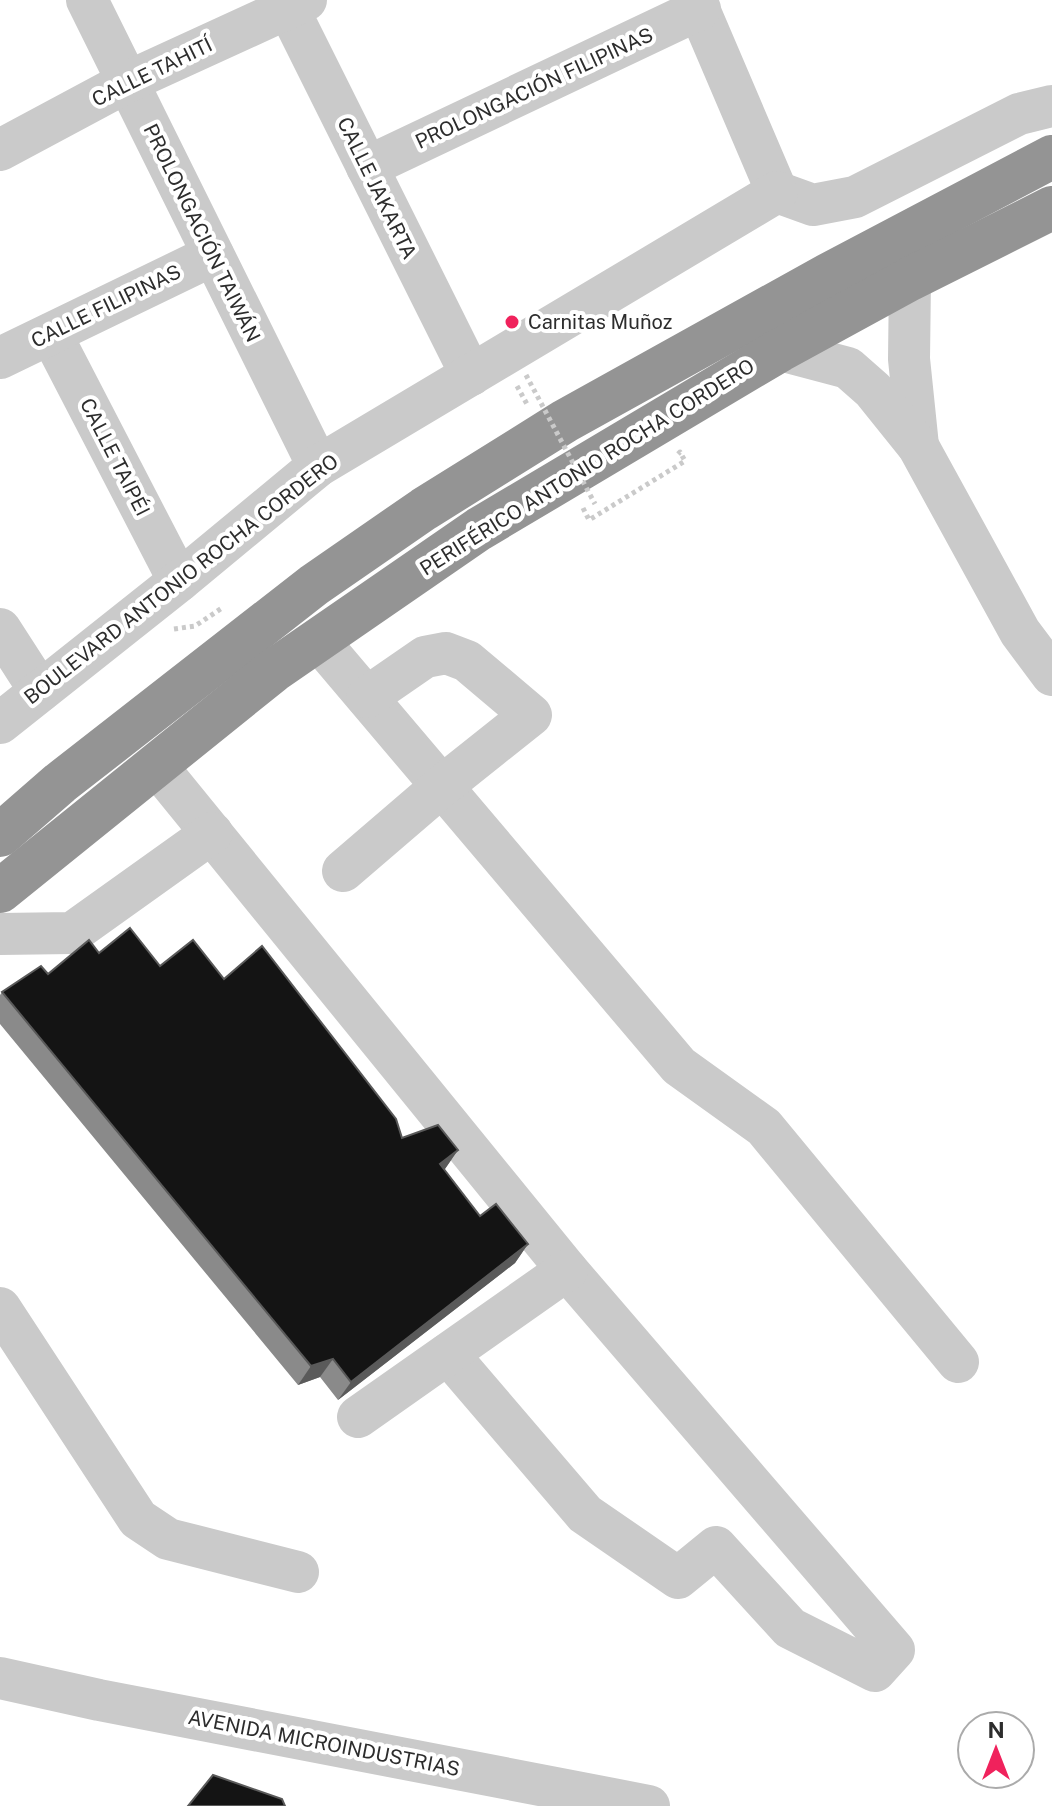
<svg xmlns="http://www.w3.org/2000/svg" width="1052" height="1806" font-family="'Public Sans',sans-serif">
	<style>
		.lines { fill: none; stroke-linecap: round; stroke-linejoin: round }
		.path { stroke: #cacaca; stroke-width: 5; stroke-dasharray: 4 4; stroke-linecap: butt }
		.minor { stroke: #cacaca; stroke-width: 42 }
		.highway { stroke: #949494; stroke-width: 44 }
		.path-bridge { stroke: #cacaca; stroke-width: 5; stroke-dasharray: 4 4; stroke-linecap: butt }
		.wall { fill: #8a8a8a }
		.shaded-wall { fill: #5a5a5a }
		.building { fill: #141414; stroke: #5a5a5a; stroke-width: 2 }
		.poi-dot { fill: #f0225c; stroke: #fff; stroke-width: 3 }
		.labels { text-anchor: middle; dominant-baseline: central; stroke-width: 8; stroke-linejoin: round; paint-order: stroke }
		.street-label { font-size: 20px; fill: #2d2d2d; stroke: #fff }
		.poi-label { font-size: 20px; fill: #2d2d2d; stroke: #fff; text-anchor: start }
	</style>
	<rect width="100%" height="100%" fill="#fff"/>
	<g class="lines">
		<g class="path">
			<path d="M 517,386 L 528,406"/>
			<path d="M 583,508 L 589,520 L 685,461 L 680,452 L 678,454"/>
			<path d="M 174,629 L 195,626 L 222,608"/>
		</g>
		<g class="minor">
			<path d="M 87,0 L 318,466"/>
			<path d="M 284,0 L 471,375"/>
			<path d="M 695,0 L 777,192"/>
			<path d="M 0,150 L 127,82 L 306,0"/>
			<path d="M 367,167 L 700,9"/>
			<path d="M 777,192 L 813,205 L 855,197 L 1019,114 L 1052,106"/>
			<path d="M 910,279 L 909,359 L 918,446"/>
			<path d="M 51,334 L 179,581"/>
			<path d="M 780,350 L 848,368 L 873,390 L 918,446 L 1020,632 L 1052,675"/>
			<path d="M 0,358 L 213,255"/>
			<path d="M 0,629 L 40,691"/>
			<path d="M 318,640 L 679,1066 L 764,1127 L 958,1362"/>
			<path d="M 0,723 L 179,581 L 318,466 L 777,192"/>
			<path d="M 156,765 L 567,1270 L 894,1650 L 875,1671 L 790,1628 L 716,1547 L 678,1578 L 585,1514 L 448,1354"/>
			<path d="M 343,871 L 442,786 L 531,715 L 467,661 L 446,653 L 425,657 L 367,697"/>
			<path d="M 0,934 L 72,933 L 212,833"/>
			<path d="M 0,1308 L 138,1519 L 168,1539 L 298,1572"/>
			<path d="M 358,1417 L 567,1270"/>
			<path d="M 0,1678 L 99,1700 L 649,1806"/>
		</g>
		<g class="highway">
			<path d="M 0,835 L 60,783 L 314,585 L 424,509 L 565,421 L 828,275 L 1052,157"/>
			<path d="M 0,891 L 273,671 L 479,529 L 780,350 L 910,279 L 1052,208"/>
		</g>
		<path class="path-bridge" d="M 526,375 L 595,504"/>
	</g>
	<path class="wall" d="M 99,953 L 224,979 L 402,1138 L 458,1150 L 444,1170 L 480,1216 L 528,1244 L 515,1263 L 338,1400 L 320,1377 L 298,1385 L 0,1024 L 0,995 L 2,992 Z"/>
	<g class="shaded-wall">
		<path d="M 458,1150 L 445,1169 L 427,1183 L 440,1164 Z"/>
		<path d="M 528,1244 L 515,1263 L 338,1400 L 351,1382 Z"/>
		<path d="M 333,1359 L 320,1377 L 298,1385 L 311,1366 Z"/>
	</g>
	<g class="building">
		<path d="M 130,928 L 160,966 L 193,940 L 224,979 L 262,946 L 396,1119 L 402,1138 L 438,1125 L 458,1150 L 440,1164 L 480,1216 L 496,1204 L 528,1244 L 351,1382 L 333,1359 L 311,1366 L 2,992 L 41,966 L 48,974 L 89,940 L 99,953 Z"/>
		<path d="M 213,1775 L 282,1799 L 285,1806 L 188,1806 Z"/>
	</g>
	<circle class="poi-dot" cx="512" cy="322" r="8"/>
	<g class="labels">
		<g class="street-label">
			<text transform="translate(152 72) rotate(-26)">CALLE TAHITÍ</text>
			<text transform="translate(534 88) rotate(-25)">PROLONGACIÓN FILIPINAS</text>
			<text transform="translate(377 188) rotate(64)">CALLE JAKARTA</text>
			<text transform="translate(202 233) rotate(64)">PROLONGACIÓN TAIWÁN</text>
			<text transform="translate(106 306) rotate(-26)">CALLE FILIPINAS</text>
			<text transform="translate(115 457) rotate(63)">CALLE TAIPÉI</text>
			<text transform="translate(587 467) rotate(-32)">PERIFÉRICO ANTONIO ROCHA CORDERO</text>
			<text transform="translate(181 579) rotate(-38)">BOULEVARD ANTONIO ROCHA CORDERO</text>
			<text transform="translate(324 1743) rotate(11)">AVENIDA MICROINDUSTRIAS</text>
		</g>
		<g class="poi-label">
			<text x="528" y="322">Carnitas Muñoz</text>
		</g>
	</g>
	<g transform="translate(996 1750)"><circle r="38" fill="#ffffff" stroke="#ababab" stroke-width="2"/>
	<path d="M0-6L14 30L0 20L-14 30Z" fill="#f0225c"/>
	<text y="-12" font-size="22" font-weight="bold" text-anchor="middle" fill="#2d2d2d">N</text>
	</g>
</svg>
